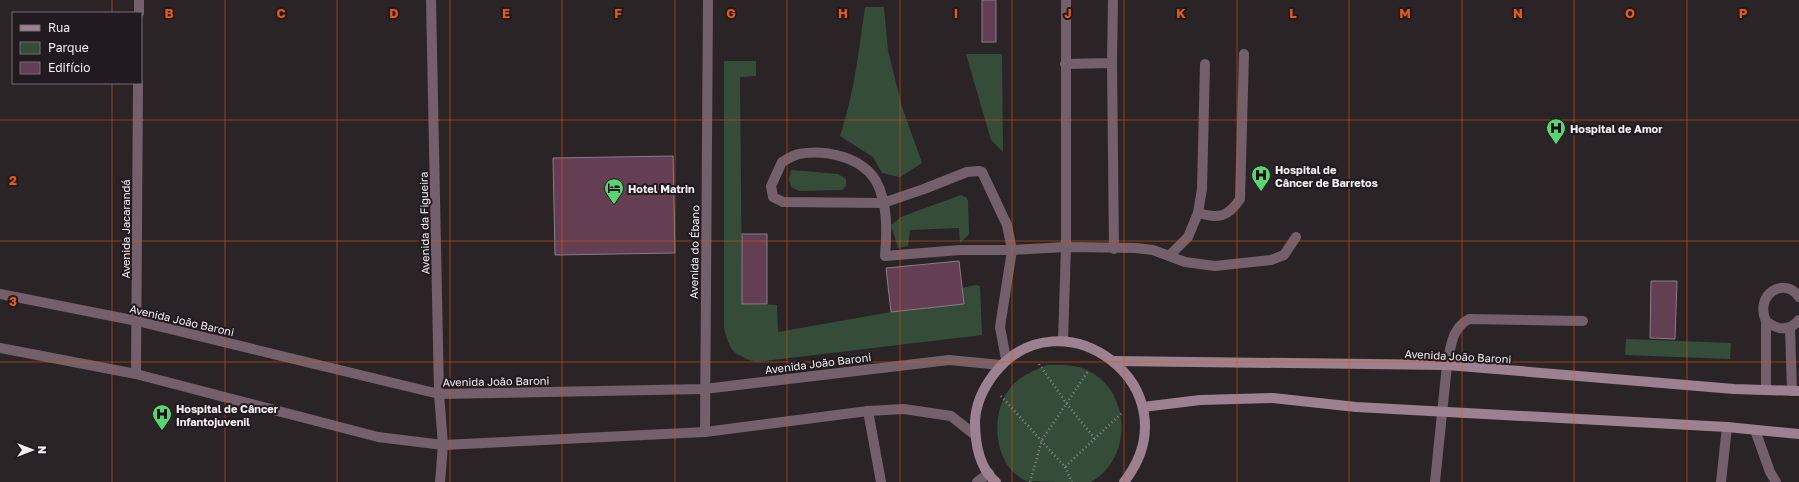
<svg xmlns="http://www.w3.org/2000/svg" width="1799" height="482" font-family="'Golos Text',sans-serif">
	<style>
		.green { fill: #354d38 }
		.building { fill: #643e53; stroke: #877e83 }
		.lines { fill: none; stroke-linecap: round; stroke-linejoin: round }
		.path { stroke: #8d8789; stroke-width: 2.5; stroke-dasharray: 1 3; stroke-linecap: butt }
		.service { stroke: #73606a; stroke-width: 10 }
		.minor { stroke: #73606a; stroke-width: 10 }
		.tertiary { stroke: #73606a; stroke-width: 10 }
		.secondary { stroke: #9e8190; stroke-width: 10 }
		.grid { fill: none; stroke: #e8590c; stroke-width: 1; stroke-opacity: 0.55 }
		.labels { text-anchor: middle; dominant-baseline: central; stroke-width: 4; stroke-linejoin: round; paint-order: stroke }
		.poi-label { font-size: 11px; font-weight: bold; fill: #f4eff1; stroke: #211a1e; text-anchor: start }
		.street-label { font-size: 11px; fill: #f4eff1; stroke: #211a1e }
		.grid-label { font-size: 13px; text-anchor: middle; font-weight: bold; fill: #e8590c; stroke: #211a1e; stroke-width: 4; stroke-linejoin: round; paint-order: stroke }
	</style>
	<rect width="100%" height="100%" fill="#2b2427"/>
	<g class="green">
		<path d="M 865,7 L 884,7 L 888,51 L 902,107 L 922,163 L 900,177 L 882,173 L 873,157 L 840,136 C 854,94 859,51 865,7 Z"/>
		<path d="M 966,54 L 1002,54 L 1003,152 L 991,140 Z"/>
		<path d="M 724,61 L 756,61 L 756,76 L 740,77 L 742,304 L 777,305 L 778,332 L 891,312 L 964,304 L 962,288 L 976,285 L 980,286 L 982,335 L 756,362 C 734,355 729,351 724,327 Z"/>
		<path d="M 791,170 L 838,174 L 846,179 L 846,186 L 842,190 L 799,191 L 791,187 L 789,179 Z"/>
		<path d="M 961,195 L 966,197 L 968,201 L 969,234 L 960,243 L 959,228 L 910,230 L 908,246 L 898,248 L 891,225 L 901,217 Z"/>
		<path d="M 1626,339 L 1731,343 L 1730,359 L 1625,355 Z"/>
		<path d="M 1047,365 C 1061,365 1076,364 1089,371 C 1132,393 1132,459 1091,482 C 1077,482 1036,482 1026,481 C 993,466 989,413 1011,387 C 1020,376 1033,371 1047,365 Z"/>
	</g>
	<g class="building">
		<rect x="982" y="0" width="14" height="42"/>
		<path d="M 673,156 L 675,253 L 555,255 L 553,158 Z"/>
		<rect x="742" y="234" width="25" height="70"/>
		<path d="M 959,261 L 964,304 L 891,312 L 886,268 Z"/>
		<path d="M 1651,281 L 1677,281 L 1675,339 L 1650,338 Z"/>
	</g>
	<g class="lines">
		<g class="path">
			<path d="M 1039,364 L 1067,404 L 1095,439"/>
			<path d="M 1001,396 L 1065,467 L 1123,412"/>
			<path d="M 1065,467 L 1072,482"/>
			<path d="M 1030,482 L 1042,440 L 1089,370"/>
		</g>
		<g class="service">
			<path d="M 1112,63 L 1114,249"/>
			<path d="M 1065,64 L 1112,63 L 1113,0"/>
			<path d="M 1198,213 C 1219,219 1228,217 1240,199 L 1244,54"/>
			<path d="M 1170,255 L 1188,237 L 1198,213 L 1202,189 L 1205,64"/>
			<path d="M 1799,297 C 1785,276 1754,294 1766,321 C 1777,330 1789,332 1799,320"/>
			<path d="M 1766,321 L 1766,390"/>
			<path d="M 1790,328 L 1792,391"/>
			<path d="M 1063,341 L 1066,247 L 1066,0"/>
			<path d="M 1006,359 L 1000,327 L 1012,250 L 1007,225 L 982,172 L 979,171 L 967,172 L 924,189 L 883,203 L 783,202 L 773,197 L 771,186 L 782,162 C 787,159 794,155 799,154 C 825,149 862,157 876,181 C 888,203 887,232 885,256 L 960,250 L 1012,250 L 1066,247 L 1136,248 L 1153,250 L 1185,262 L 1215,266 L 1271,260 L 1284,255 L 1296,237"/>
			<path d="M 1447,365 C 1451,347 1451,329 1469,319 L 1583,321"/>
			<path d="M 868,411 L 881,482"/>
			<path d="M 1755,430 L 1770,472 L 1776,482"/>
			<path d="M 977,482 L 989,473"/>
		</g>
		<g class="minor">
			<path d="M 431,0 L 439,394 L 443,445 L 440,482"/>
			<path d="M 139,13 L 139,0"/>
			<path d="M 136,374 L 138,83"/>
			<path d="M 705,432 L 708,0"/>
			<path d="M 1435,482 L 1447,365"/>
			<path d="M 1721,482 L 1727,427"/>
		</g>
		<g class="tertiary">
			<path d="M 0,294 L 137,321 L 439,394 L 704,389 L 949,360 L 1001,365"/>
			<path d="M 0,348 L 136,374 L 378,437 L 443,445 L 705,432 L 868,411 L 904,409 L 951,416 L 975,435"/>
		</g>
		<g class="secondary">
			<path d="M 1114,361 L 1447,365 L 1734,389 L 1799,391"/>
			<path d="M 1143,407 L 1200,400 L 1273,398 L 1356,407 L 1727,427 L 1799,434"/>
			<path d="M 996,482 C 979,468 975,442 975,421 C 976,403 984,387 994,374 C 1061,288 1197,388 1124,482"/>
		</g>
	</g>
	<path class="grid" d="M 112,0 L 112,13M 225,0 L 225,482M 337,0 L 337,482M 450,0 L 450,482M 562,0 L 562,482M 675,0 L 675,482M 787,0 L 787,482M 900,0 L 900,482M 1012,0 L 1012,482M 1124,0 L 1124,482M 1237,0 L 1237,482M 1349,0 L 1349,482M 1462,0 L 1462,482M 1574,0 L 1574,482M 1687,0 L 1687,482M 112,83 L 112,482M 0,120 L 1799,120M 0,241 L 1799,241M 0,362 L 1799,362"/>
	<defs>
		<g id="hospital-pin" transform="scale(1)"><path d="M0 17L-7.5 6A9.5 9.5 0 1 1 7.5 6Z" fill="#56d671" stroke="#211a1e"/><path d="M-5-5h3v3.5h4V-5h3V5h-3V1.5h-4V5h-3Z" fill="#111"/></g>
		<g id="hotel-pin" transform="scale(1)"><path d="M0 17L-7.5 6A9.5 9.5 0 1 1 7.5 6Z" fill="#56d671" stroke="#211a1e"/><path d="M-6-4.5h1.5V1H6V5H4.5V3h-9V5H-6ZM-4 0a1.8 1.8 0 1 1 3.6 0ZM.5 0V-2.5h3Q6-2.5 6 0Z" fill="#111"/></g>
	</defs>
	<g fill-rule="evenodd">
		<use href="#hospital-pin" x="1556" y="128"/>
		<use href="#hospital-pin" x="1261" y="175"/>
		<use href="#hotel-pin" x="614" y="188"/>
		<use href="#hospital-pin" x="162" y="414"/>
	</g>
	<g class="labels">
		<g class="poi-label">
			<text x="1570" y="128">Hospital de Amor</text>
			<text x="1275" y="169">Hospital de<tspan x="1275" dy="13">Câncer de Barretos</tspan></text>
			<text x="628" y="188">Hotel Matrin</text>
			<text x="176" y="408">Hospital de Câncer<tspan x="176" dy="13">Infantojuvenil</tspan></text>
		</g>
		<g class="street-label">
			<text transform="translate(424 223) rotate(-91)">Avenida da Figueira</text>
			<text transform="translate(125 229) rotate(-90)">Avenida Jacarandá</text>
			<text transform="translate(694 252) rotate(-89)">Avenida do Ébano</text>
			<text transform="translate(182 320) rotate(13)">Avenida João Baroni</text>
			<text transform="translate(1458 356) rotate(3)">Avenida João Baroni</text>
			<text transform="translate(818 363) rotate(-7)">Avenida João Baroni</text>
			<text transform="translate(496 381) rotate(-1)">Avenida João Baroni</text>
		</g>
	</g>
	<g class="grid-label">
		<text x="169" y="18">B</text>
		<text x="281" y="18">C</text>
		<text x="394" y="18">D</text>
		<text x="506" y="18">E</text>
		<text x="618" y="18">F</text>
		<text x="731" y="18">G</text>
		<text x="843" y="18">H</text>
		<text x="956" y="18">I</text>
		<text x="1068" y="18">J</text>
		<text x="1181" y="18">K</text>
		<text x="1293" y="18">L</text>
		<text x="1405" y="18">M</text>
		<text x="1518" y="18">N</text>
		<text x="1630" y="18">O</text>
		<text x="1743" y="18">P</text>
		<text x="13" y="185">2</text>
		<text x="13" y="306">3</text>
	</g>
	<rect x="12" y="12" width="130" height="72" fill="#211a1e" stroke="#756f72"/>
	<rect x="20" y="25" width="20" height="6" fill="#9e8190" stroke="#756f72"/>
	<text x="48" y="32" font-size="12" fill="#f4eff1">Rua</text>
	<rect x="20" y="42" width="20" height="12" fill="#354d38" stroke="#756f72"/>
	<text x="48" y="52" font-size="12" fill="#f4eff1">Parque</text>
	<rect x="20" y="62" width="20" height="12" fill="#643e53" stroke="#756f72"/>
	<text x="48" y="72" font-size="12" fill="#f4eff1">Edifício</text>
	<g transform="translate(32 450) rotate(90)" stroke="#211a1e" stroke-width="3" paint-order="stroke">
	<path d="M0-3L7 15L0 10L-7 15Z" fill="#f4eff1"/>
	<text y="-6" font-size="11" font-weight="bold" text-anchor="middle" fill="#f4eff1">N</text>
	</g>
</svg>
